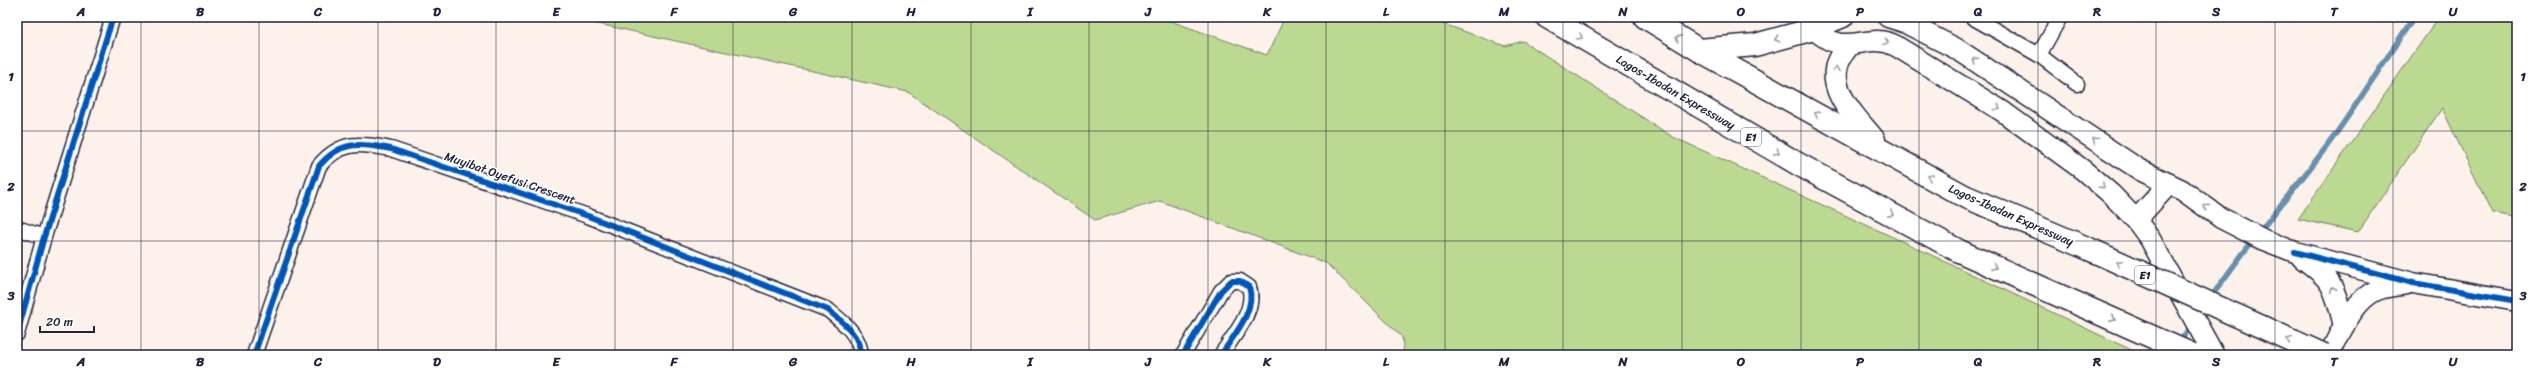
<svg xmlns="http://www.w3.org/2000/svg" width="2534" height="372" font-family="Sriracha,sans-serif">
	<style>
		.green { fill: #bcd991; stroke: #6f7e66 }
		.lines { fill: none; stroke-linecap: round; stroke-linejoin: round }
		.stream { stroke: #688fac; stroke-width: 5.5 }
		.street-casing { stroke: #22223b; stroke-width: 17 }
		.secondary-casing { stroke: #22223b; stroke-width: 23 }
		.highway-casing { stroke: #22223b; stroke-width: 25 }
		.street { stroke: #fff; stroke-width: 14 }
		.secondary { stroke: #fff; stroke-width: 20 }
		.highway { stroke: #fff; stroke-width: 22 }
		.highway-bridge-casing { stroke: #22223b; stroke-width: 25; stroke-linecap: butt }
		.highway-bridge { stroke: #fff; stroke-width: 22 }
		.cycleway-casing { stroke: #fff; stroke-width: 8 }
		.cycleway { stroke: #0057b8; stroke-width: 6 }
		.oneway { stroke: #9c9ca7 }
		.grid { fill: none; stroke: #22223b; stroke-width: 1; stroke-opacity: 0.55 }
		.labels { text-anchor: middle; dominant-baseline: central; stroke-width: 3; stroke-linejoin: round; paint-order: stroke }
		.shield { fill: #fff; stroke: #646476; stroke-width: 1 }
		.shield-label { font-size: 11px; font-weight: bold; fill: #22223b }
		.street-label { font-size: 12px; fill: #22223b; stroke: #fff }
		.neatline { fill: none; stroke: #22223b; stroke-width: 1.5 }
		.grid-label { font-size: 13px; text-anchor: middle; font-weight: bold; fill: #22223b }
	</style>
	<rect width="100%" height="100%" fill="#fcf2eb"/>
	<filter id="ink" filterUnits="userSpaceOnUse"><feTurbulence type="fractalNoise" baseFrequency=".025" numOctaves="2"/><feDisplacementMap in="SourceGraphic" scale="8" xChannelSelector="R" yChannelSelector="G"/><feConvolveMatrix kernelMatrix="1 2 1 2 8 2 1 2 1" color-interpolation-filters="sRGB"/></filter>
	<g filter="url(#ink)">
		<g class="green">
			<path d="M 583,17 L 1159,17 L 1267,55 L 1285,17 L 1424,17 L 1505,46 L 1523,41 L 1673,137 L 1908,244 L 2142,355 L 1404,355 L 1402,337 L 1326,263 L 1160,201 L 1095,220 L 908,92 L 585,21 Z"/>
			<path d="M 2439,17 L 2517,17 L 2517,217 L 2492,213 L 2442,108 L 2358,232 L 2298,219 Z"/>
		</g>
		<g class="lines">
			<g class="stream">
				<path d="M 2210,299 C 2245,247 2286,200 2324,150 C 2356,107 2384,61 2414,17"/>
				<path d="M 2179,343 L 2192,324"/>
			</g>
			<g class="street-casing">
				<g id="street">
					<path d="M 1972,17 L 2039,55 L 2077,84"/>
					<path d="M 2039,55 L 2060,17"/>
					<path d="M 17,228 L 44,237"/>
					<path d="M 17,334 L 44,237 L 113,17"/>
					<path d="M 254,355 L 319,166 C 341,140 360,143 391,149 L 588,216 L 828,310 C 843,322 860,335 861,355"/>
					<path d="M 1183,355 L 1221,291 L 1231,281 L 1240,281 L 1249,287 C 1257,310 1233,336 1221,355"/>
				</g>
			</g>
			<g class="secondary-casing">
				<g id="secondary">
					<path d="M 1813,17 L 1814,29 C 1848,61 1865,30 1896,46 L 2002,111 L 2083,170 L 2111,194 L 2136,220 L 2150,239 L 2214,355"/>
					<path d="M 1888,17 L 1904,22 L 1957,49 L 2140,170 L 2182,190 L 2221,218 L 2264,240 L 2295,252 L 2413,283 L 2517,301"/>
					<path d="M 1814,29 L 1843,17"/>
					<path d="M 2136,220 L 2169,184"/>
					<path d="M 2302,258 C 2335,282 2334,287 2344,326"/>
					<path d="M 2329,355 C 2340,334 2353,300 2377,290 C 2386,286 2397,286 2407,284"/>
				</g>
			</g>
			<g class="highway-casing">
				<g id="highway">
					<path id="s1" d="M 1547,17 L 1798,164 L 1959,251 L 2193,355"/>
					<path d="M 1645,17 L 1699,50 L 1964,196"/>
					<path d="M 1848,46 C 1817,81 1851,112 1874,140"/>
					<path d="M 1699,50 L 1755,45 L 1814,29"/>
				</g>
			</g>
			<use href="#street" class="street"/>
			<use href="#secondary" class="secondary"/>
			<use href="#highway" class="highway"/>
			<g class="highway-bridge-casing">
				<path id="highway-bridge" d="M 1964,196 L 2089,249 L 2324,355"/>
			</g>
			<use href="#highway-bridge" class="highway-bridge"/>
			<g class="cycleway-casing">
				<g id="cycleway">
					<path d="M 2295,252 L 2413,283 L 2517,301"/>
					<path d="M 17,334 L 44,237 L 113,17"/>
					<path d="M 254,355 L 319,166 C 341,140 360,143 391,149 L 588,216 L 828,310 C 843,322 860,335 861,355"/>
					<path d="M 1183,355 L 1221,291 L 1231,281 L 1240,281 L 1249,287 C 1257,310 1233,336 1221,355"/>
				</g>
			</g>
			<use href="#cycleway" class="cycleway"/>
		</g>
		<defs><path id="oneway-chevron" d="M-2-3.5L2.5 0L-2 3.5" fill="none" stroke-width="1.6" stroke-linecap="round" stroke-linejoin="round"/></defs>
		<g class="oneway">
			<use href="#oneway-chevron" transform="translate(1580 37) rotate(31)"/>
			<use href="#oneway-chevron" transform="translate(1678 38) rotate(-148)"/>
			<use href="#oneway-chevron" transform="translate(1777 39) rotate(164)"/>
			<use href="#oneway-chevron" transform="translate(1886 42) rotate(20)"/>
			<use href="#oneway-chevron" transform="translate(1975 60) rotate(-148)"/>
			<use href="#oneway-chevron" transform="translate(1836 69) rotate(-81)"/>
			<use href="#oneway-chevron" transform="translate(1998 108) rotate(33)"/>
			<use href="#oneway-chevron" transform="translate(1817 114) rotate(-152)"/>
			<use href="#oneway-chevron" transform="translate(2095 140) rotate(-146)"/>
			<use href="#oneway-chevron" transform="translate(1777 152) rotate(30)"/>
			<use href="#oneway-chevron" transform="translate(1930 177) rotate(-150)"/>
			<use href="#oneway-chevron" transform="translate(2102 186) rotate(42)"/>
			<use href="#oneway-chevron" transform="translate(2206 207) rotate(-144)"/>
			<use href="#oneway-chevron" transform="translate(1891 214) rotate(28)"/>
			<use href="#oneway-chevron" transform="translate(2119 263) rotate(-155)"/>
			<use href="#oneway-chevron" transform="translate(1994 267) rotate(24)"/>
			<use href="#oneway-chevron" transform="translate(2333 289) rotate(-113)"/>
			<use href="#oneway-chevron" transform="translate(2113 319) rotate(24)"/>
			<use href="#oneway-chevron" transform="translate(2289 340) rotate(-157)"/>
		</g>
	</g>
	<path class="grid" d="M 141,17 L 141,355M 259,17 L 259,355M 378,17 L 378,355M 496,17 L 496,355M 615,17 L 615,355M 733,17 L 733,355M 852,17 L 852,355M 971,17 L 971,355M 1089,17 L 1089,355M 1208,17 L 1208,355M 1326,17 L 1326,355M 1445,17 L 1445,355M 1563,17 L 1563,355M 1682,17 L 1682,355M 1801,17 L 1801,355M 1919,17 L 1919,355M 2038,17 L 2038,355M 2156,17 L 2156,355M 2275,17 L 2275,355M 2393,17 L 2393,355M 17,131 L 2517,131M 17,241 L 2517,241"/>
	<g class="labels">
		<g class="shield">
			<rect x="1741" y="128" width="20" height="18" rx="3"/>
			<rect x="2135" y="266" width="20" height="18" rx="3"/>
		</g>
		<g class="shield-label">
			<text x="1751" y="137">E1</text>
			<text x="2145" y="275">E1</text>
		</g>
		<g class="street-label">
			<text stroke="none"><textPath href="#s1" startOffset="149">Lagos-Ibadan Expressway</textPath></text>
			<text transform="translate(510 178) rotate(19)">Muyibat Oyefusi Crescent</text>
			<text transform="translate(2011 215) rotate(24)">Lagos-Ibadan Expressway</text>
		</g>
	</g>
	<rect width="2534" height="372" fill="none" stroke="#fff" stroke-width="44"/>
	<path d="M40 326v6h54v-6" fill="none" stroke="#22223b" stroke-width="2"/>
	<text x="46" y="326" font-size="12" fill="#22223b" stroke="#ffffff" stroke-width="3" paint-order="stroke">20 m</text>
	<rect x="22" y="22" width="2490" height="328" class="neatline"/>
	<g class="grid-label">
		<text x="81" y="16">A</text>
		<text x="200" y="16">B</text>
		<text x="318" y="16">C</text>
		<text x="437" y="16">D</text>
		<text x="556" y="16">E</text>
		<text x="674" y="16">F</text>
		<text x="793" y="16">G</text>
		<text x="911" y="16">H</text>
		<text x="1030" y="16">I</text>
		<text x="1148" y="16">J</text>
		<text x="1267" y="16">K</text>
		<text x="1386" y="16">L</text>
		<text x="1504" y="16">M</text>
		<text x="1623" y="16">N</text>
		<text x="1741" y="16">O</text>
		<text x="1860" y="16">P</text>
		<text x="1978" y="16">Q</text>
		<text x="2097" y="16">R</text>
		<text x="2216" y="16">S</text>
		<text x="2334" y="16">T</text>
		<text x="2453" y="16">U</text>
		<text x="11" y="81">1</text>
		<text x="2523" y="81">1</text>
		<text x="11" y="191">2</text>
		<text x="2523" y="191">2</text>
		<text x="11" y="300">3</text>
		<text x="2523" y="300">3</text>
		<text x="81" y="366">A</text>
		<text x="200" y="366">B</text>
		<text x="318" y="366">C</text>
		<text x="437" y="366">D</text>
		<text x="556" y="366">E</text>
		<text x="674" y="366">F</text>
		<text x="793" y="366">G</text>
		<text x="911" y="366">H</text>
		<text x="1030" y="366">I</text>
		<text x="1148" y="366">J</text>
		<text x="1267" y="366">K</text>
		<text x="1386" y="366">L</text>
		<text x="1504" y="366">M</text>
		<text x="1623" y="366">N</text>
		<text x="1741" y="366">O</text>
		<text x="1860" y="366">P</text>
		<text x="1978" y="366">Q</text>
		<text x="2097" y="366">R</text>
		<text x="2216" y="366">S</text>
		<text x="2334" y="366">T</text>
		<text x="2453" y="366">U</text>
	</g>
</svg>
